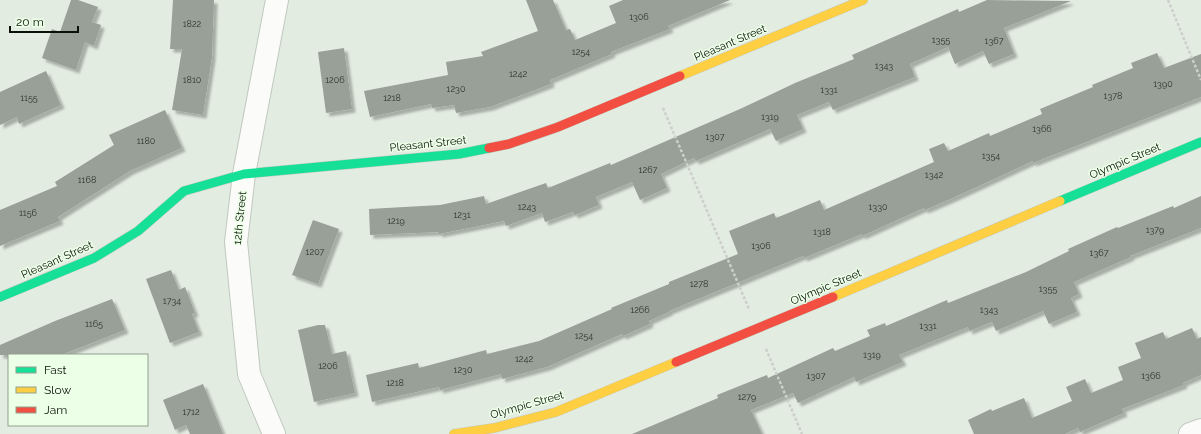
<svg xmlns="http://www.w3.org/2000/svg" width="1201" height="434" font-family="Raleway,sans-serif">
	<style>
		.building { fill: #98a097; filter: url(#shadow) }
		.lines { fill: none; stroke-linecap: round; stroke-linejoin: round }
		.street-casing { stroke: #c1c9bf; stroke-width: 24 }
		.fast-casing { stroke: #c1c9bf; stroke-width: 10 }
		.slow-casing { stroke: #c1c9bf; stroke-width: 10 }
		.jam-casing { stroke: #c1c9bf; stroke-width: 10 }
		.path { stroke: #cccfcb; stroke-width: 2.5; stroke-dasharray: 3 2; stroke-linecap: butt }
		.street { stroke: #fbfcfa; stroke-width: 22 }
		.fast { stroke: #16e098; stroke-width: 9 }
		.slow { stroke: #ffcf43; stroke-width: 9 }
		.jam { stroke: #f24e42; stroke-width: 9 }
		.labels { text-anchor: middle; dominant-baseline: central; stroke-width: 3; stroke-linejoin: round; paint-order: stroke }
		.number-label { font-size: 9px; fill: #2e352c }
		.street-label { font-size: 11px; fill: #0b1109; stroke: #ecffe7 }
	</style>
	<defs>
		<filter id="shadow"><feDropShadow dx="3.5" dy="3.5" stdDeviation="1" flood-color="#0004"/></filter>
	</defs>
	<rect width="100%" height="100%" fill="#e2ece0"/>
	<g class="building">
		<path d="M 71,0 L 78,0 L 98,7 L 92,22 L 101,25 L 94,46 L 85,42 L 76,70 L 42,58 L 52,29 L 60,32 Z"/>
		<path d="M 173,0 L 214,0 L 212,57 L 203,115 L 172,110 L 182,49 L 170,49 Z"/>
		<path d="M 526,0 L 553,0 L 566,30 L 570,29 L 575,40 L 616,23 L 609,6 L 623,0 L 730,0 L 668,26 L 670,29 L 611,52 L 612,54 L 550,80 L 551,84 L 490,107 L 456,113 L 454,105 L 432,108 L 431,104 L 370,117 L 364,91 L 448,75 L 446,62 L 483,56 L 481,52 L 538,31 Z"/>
		<path d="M 987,0 L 1071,1 L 1004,28 L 1014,54 L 989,64 L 983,51 L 955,64 L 948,47 L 910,64 L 915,77 L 833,110 L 829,102 L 797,115 L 803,129 L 776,141 L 770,129 L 696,161 L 694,158 L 661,174 L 667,188 L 640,200 L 632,182 L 596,197 L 599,205 L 575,215 L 573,212 L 545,222 L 542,213 L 506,226 L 504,221 L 439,234 L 439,232 L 370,235 L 369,209 L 440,205 L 484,196 L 486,204 L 546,183 L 548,188 L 610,163 L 611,165 L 740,109 L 795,83 L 854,59 L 852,55 L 958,9 L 959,12 Z"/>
		<path d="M 344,48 L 352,109 L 326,113 L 318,52 Z"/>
		<path d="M 1157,53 L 1164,68 L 1201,54 L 1201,97 L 1033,163 L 1033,161 L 953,198 L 925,210 L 924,208 L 862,236 L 862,234 L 804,258 L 803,256 L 669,311 L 669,312 L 649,321 L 650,324 L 623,336 L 622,334 L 547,367 L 502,379 L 501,374 L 440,390 L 439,387 L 372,402 L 366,375 L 418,363 L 419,368 L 486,350 L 487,354 L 539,341 L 612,309 L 611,308 L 669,284 L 669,282 L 738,254 L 729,231 L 774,213 L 776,218 L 820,200 L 824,210 L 934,162 L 929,149 L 944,143 L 948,151 L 989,133 L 990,136 L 1042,114 L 1040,109 L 1093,87 L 1092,85 L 1133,68 L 1131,63 Z"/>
		<path d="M 46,71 L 61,105 L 19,124 L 17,117 L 0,125 L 0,92 Z"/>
		<path d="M 165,110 L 182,148 L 130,171 L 58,217 L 60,221 L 0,246 L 0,210 L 57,186 L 55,182 L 114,145 L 109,135 Z"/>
		<path d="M 1201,196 L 1201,228 L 1130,256 L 1131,257 L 1074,282 L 1079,294 L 1071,298 L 1077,312 L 1049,324 L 1043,311 L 996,331 L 992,322 L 969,331 L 968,327 L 899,355 L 903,362 L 856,382 L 854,377 L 798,403 L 793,393 L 751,410 L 762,434 L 632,434 L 718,398 L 717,395 L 767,375 L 768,378 L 833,348 L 835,351 L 870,336 L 867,330 L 885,323 L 886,326 L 947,300 L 948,303 L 1026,272 L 1069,251 L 1068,249 L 1117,227 L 1118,228 L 1173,206 L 1174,208 Z"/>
		<path d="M 313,220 L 339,229 L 318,284 L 292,275 Z"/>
		<path d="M 171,270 L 179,290 L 185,287 L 195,313 L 192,314 L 199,332 L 170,343 L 146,279 Z"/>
		<path d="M 112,299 L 125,330 L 61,355 L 0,355 L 0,345 L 55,321 Z"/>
		<path d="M 318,325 L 325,325 L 332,354 L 346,351 L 355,393 L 314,402 L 298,330 Z"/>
		<path d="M 1192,328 L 1197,339 L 1201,337 L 1201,375 L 1183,383 L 1184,385 L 1122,409 L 1124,413 L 1080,432 L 1078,428 L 1065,434 L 974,434 L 968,420 L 991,409 L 992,411 L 1024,398 L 1032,418 L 1072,401 L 1066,387 L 1085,379 L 1091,393 L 1123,380 L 1118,367 L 1141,358 L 1135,343 L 1163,332 L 1166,339 Z"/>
		<path d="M 203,384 L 223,434 L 190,434 L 186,425 L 175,430 L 163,400 Z"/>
	</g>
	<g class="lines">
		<g class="street-casing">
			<g id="street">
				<path d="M 274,434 L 249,374 L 236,242 L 244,174 L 277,0"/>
				<path d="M 1190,434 L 1201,430"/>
			</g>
		</g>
		<g class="fast-casing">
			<g id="fast">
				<path d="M 1060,201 L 1201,142"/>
				<path d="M 0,297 L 94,258 L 138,231 L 184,191 L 244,174 L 459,154 L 489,148"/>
			</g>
		</g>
		<g class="slow-casing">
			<g id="slow">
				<path d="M 680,76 L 863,0"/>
				<path d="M 833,297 L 1060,201"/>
				<path d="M 454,434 L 494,428 L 556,412 L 676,362"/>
			</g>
		</g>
		<g class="jam-casing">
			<g id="jam">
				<path d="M 489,148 L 509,144 L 558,127 L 680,76"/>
				<path d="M 676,362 L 833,297"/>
			</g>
		</g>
		<g class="path">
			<path d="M 1168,0 L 1201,80"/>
			<path d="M 663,108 L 749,309"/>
			<path d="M 766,349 L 802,434"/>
		</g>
		<use href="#street" class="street"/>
		<use href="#fast" class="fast"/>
		<use href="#slow" class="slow"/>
		<use href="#jam" class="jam"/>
	</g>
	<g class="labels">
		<g class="number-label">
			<text x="639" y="17">1306</text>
			<text x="192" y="24">1822</text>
			<text x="941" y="40">1355</text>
			<text x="994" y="41">1367</text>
			<text x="581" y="52">1254</text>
			<text x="884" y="66">1343</text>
			<text x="518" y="74">1242</text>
			<text x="192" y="80">1810</text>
			<text x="335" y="80">1206</text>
			<text x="1163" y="84">1390</text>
			<text x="456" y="89">1230</text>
			<text x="829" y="90">1331</text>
			<text x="1113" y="96">1378</text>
			<text x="29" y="98">1155</text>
			<text x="392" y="98">1218</text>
			<text x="770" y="117">1319</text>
			<text x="1042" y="129">1366</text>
			<text x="715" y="137">1307</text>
			<text x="146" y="141">1180</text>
			<text x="991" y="156">1354</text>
			<text x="648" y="170">1267</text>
			<text x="934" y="175">1342</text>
			<text x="87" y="180">1168</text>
			<text x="527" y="207">1243</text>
			<text x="878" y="207">1330</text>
			<text x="28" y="213">1156</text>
			<text x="462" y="215">1231</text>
			<text x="396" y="221">1219</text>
			<text x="1155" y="230">1379</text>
			<text x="822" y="232">1318</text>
			<text x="761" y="246">1306</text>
			<text x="315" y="252">1207</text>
			<text x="1099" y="253">1367</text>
			<text x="699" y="284">1278</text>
			<text x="1048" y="289">1355</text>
			<text x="172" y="301">1734</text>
			<text x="640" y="310">1266</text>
			<text x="989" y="310">1343</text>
			<text x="94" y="324">1165</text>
			<text x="928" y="326">1331</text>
			<text x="584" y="336">1254</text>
			<text x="872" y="355">1319</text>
			<text x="524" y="359">1242</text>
			<text x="328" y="366">1206</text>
			<text x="463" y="370">1230</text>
			<text x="816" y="376">1307</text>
			<text x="1151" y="376">1366</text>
			<text x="395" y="383">1218</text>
			<text x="747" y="397">1279</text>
			<text x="191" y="412">1712</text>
		</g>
		<g class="street-label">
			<text transform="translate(730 43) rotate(-23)">Pleasant Street</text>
			<text transform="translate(428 144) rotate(-6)">Pleasant Street</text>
			<text transform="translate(1125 161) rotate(-23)">Olympic Street</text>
			<text transform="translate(240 218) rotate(-84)">12th Street</text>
			<text transform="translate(57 260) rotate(-24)">Pleasant Street</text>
			<text transform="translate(826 287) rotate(-23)">Olympic Street</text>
			<text transform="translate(527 405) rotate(-16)">Olympic Street</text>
		</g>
	</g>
	<rect x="8" y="354" width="140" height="72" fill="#ecffe7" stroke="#92a08e"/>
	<rect x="16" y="367" width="20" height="6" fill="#16e098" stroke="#92a08e"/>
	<text x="44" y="374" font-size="12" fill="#0b1109">Fast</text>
	<rect x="16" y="387" width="20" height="6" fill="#ffcf43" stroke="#92a08e"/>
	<text x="44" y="394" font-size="12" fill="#0b1109">Slow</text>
	<rect x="16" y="407" width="20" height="6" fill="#f24e42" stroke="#92a08e"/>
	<text x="44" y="414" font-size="12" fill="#0b1109">Jam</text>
	<path d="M10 26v6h68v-6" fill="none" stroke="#0b1109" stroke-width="2"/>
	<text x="16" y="26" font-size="12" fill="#0b1109" stroke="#ecffe7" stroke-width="3" paint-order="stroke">20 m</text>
</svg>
